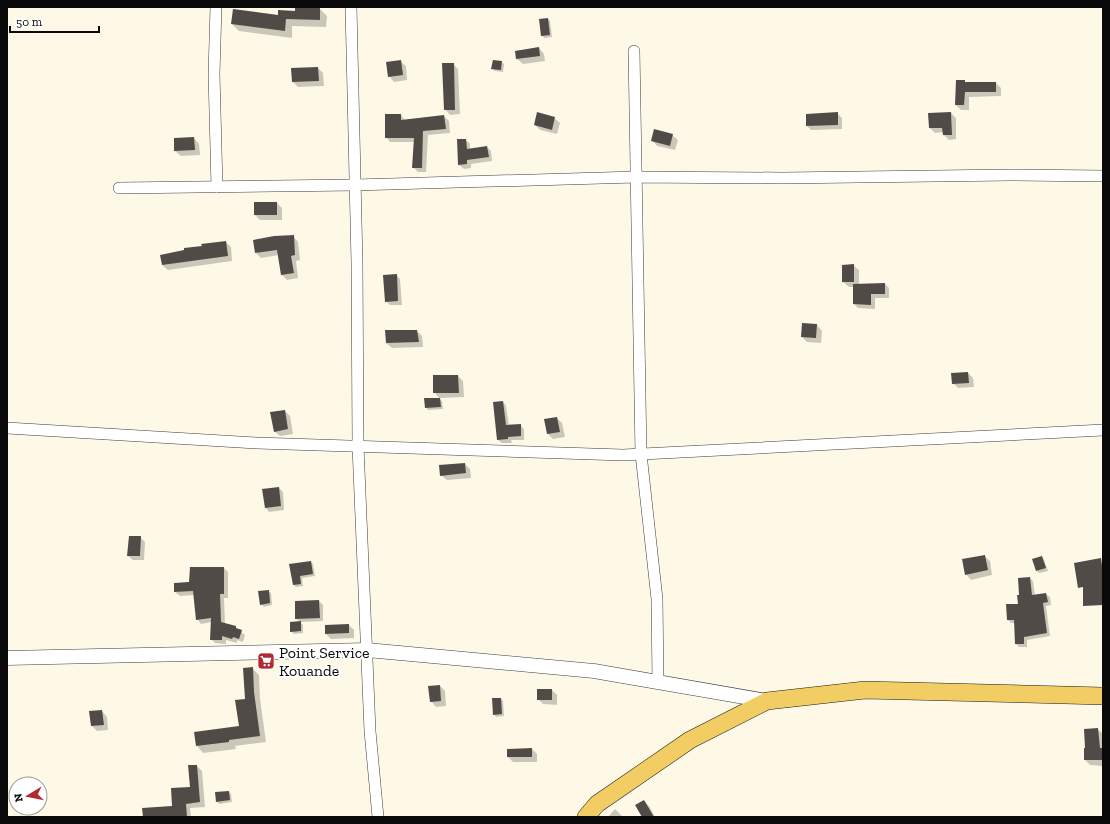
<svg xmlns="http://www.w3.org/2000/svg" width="1110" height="824" font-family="'Zilla Slab',serif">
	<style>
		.shadow { fill: #0003 }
		.building { fill: #514b47 }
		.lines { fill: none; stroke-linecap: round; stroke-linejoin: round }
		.minor-casing { stroke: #3c3c3c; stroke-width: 12 }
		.tertiary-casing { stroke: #3c3c3c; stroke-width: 15 }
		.primary-casing { stroke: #1a1a1a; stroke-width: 18 }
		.minor { stroke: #fff; stroke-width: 11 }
		.tertiary { stroke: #fff; stroke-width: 14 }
		.primary { stroke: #f2cd63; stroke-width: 17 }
		.labels { text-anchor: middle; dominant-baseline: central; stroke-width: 4; stroke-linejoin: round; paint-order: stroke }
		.poi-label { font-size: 16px; fill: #090909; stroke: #fff; text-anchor: start }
	</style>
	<rect width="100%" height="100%" fill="#fef9e7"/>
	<g class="shadow">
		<path d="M 320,9 L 327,16 L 326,27 L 292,26 L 292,38 L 239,31 L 232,24 L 296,12 Z"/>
		<path d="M 548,19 L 550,21 L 552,37 L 544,38 L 542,35 Z"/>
		<path d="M 539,48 L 544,54 L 545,61 L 523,64 L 517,59 L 516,51 Z"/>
		<path d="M 400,61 L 406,66 L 407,80 L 394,82 L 389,76 Z"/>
		<path d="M 501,62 L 504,64 L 503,72 L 495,71 L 492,69 Z"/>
		<path d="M 453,64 L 458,69 L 460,114 L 450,115 L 445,109 Z"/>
		<path d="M 318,68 L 323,73 L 324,86 L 298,87 L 293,82 Z"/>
		<path d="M 964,81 L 966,83 L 996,83 L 1001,88 L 1001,96 L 969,97 L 969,110 L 961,110 L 956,105 Z"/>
		<path d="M 837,113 L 842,118 L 842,129 L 811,130 L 807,126 Z"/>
		<path d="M 951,113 L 956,118 L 956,139 L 949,140 L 944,135 L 944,132 L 935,133 L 930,128 Z"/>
		<path d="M 401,115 L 405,120 L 444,116 L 449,121 L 450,133 L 428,135 L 426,172 L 418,172 L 413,167 L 414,142 L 390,142 L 386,137 Z"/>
		<path d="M 554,118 L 560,123 L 557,134 L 540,130 L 535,125 Z"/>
		<path d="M 672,135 L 678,140 L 675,150 L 657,146 L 652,140 Z"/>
		<path d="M 194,138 L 199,144 L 200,155 L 181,156 L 175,151 Z"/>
		<path d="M 466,140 L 470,144 L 470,150 L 487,147 L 491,151 L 492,161 L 471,164 L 471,168 L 464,169 L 459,165 Z"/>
		<path d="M 277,203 L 282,208 L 282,220 L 260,220 L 255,215 Z"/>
		<path d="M 293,236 L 298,242 L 300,260 L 296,261 L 298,278 L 287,280 L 282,275 L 279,255 L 261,258 L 256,253 Z"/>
		<path d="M 226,242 L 231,247 L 232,261 L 168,270 L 162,265 Z"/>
		<path d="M 853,265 L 859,270 L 859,285 L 885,284 L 889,288 L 889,298 L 875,298 L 875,309 L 858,308 L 854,304 L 854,287 L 849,287 L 843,282 Z"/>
		<path d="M 396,275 L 400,279 L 402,305 L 390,305 L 386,301 Z"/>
		<path d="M 817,325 L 822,331 L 821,343 L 807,342 L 802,337 Z"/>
		<path d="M 386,331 L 417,331 L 422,336 L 423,347 L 392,348 L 386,343 Z"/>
		<path d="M 968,373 L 973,378 L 974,387 L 958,388 L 953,383 Z"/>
		<path d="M 458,376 L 463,381 L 464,397 L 439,398 L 442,401 L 443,409 L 428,410 L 426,407 L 440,399 L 434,392 Z"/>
		<path d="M 503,402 L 506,406 L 509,426 L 520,425 L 524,429 L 524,440 L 511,440 L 512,443 L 502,443 L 498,440 Z"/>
		<path d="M 285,411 L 290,416 L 293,434 L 280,436 L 274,431 Z"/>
		<path d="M 557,418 L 562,423 L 565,437 L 553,439 L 548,434 Z"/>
		<path d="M 465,464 L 470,469 L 471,478 L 447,480 L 441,475 Z"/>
		<path d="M 279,488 L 283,492 L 284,510 L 269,512 L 266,508 Z"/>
		<path d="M 140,537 L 145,542 L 144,560 L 133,560 L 128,556 Z"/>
		<path d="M 984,556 L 990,561 L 992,575 L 971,580 L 966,574 Z"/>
		<path d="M 1042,557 L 1044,560 L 1048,571 L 1039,573 L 1037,571 Z"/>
		<path d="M 311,562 L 313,564 L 315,576 L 302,578 L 303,586 L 296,587 L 293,584 Z"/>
		<path d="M 224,568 L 228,572 L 228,598 L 224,598 L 225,624 L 235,627 L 245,635 L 243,642 L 237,640 L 237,643 L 226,640 L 226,644 L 215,643 L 211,639 L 212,622 L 201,624 L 197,619 L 194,595 L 180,596 L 175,592 L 190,583 Z"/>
		<path d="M 1030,578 L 1033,581 L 1035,596 L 1046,594 L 1050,597 L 1051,605 L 1046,606 L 1050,636 L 1027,640 L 1027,647 L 1019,647 L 1016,644 L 1015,623 L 1011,623 L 1008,620 L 1007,605 L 1019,605 L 1020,596 Z"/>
		<path d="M 268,591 L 271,593 L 272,605 L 264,607 L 261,604 Z"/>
		<path d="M 319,601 L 323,605 L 323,621 L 300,622 L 303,625 L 303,633 L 294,634 L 291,631 L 300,622 L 296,618 Z"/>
		<path d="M 349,625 L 354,630 L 354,638 L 331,639 L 326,634 Z"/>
		<path d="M 252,668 L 259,675 L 260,699 L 266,742 L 235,746 L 236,749 L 203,753 L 197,746 L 195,733 L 240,727 Z"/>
		<path d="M 440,686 L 445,691 L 446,706 L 436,707 L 431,701 Z"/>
		<path d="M 552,690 L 557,695 L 557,705 L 543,704 L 538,699 Z"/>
		<path d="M 501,699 L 503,701 L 504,716 L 496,717 L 494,714 Z"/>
		<path d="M 102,711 L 107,717 L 108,730 L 97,731 L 92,726 Z"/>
		<path d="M 1097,729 L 1103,734 L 1103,766 L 1090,765 L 1085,760 Z"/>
		<path d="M 532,749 L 537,754 L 537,762 L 513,762 L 508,757 L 508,750 Z"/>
		<path d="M 197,766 L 202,771 L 205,807 L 190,808 L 191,817 L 144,817 L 173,807 L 191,787 Z"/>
		<path d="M 229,792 L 231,794 L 232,802 L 219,804 L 217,801 Z"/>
		<path d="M 644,801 L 649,806 L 655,817 L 644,817 Z"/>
		<path d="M 615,809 L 623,817 L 608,817 Z"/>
	</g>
	<g class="building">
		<path d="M 295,8 L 320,8 L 320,20 L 286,19 L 285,31 L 231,24 L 233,9 L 278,15 L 278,10 L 295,11 Z"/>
		<path d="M 548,18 L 550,35 L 541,36 L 539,19 Z"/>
		<path d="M 539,47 L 540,56 L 516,59 L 515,51 Z"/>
		<path d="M 401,60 L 403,75 L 388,77 L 386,62 Z"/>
		<path d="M 493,60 L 502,61 L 501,70 L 491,69 Z"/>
		<path d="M 442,63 L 454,63 L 455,110 L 444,110 Z"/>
		<path d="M 318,67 L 319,81 L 292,82 L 291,68 Z"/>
		<path d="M 956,80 L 965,80 L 965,82 L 996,82 L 996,92 L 965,92 L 964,105 L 955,105 Z"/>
		<path d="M 537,112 L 555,117 L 552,130 L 534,125 Z"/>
		<path d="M 838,112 L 838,125 L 806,126 L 806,114 Z"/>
		<path d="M 951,112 L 952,135 L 943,135 L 942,128 L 929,128 L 928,113 Z"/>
		<path d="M 385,114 L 401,114 L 401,120 L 444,115 L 446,129 L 423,131 L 422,168 L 412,168 L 414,138 L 385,138 Z"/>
		<path d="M 654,129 L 673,134 L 670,146 L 651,141 Z"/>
		<path d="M 194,137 L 195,150 L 174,151 L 174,138 Z"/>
		<path d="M 457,139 L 466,139 L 467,149 L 487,146 L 489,157 L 467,160 L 467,164 L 458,165 Z"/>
		<rect x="254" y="202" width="23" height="13"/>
		<path d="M 294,235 L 295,255 L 291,256 L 294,273 L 281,275 L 277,250 L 255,253 L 253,240 L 274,236 Z"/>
		<path d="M 226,241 L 228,256 L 162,265 L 160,255 L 184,250 L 184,248 L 202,246 L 201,244 Z"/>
		<path d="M 854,264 L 854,282 L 842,282 L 842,265 Z"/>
		<path d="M 397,274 L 398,301 L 385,302 L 383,275 Z"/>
		<path d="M 885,283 L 885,294 L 871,294 L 871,305 L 853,304 L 853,284 Z"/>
		<path d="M 802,323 L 817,324 L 816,338 L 801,337 Z"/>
		<path d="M 385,330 L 417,330 L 419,342 L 386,343 Z"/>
		<path d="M 968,372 L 969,383 L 952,384 L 951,373 Z"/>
		<path d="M 433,375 L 458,375 L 459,393 L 433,393 Z"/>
		<path d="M 424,398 L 440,398 L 441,407 L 425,408 Z"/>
		<path d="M 503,401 L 506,425 L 521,424 L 521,436 L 508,437 L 508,439 L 497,440 L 493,402 Z"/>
		<path d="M 285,410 L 288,429 L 274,432 L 270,412 Z"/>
		<path d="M 557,417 L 560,432 L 547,434 L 544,419 Z"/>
		<path d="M 465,463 L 466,473 L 440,476 L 439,465 Z"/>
		<path d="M 279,487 L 281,506 L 265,508 L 262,489 Z"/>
		<path d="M 129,536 L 141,536 L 140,556 L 127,556 Z"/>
		<path d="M 985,555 L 988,570 L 965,575 L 962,559 Z"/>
		<path d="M 1042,556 L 1046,568 L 1036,571 L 1032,559 Z"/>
		<path d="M 1101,558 L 1103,573 L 1103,605 L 1083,606 L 1083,587 L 1078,588 L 1074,563 Z"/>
		<path d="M 311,561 L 313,574 L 300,576 L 301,584 L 293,585 L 289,564 Z"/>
		<path d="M 190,567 L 224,567 L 224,594 L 220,594 L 221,622 L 236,626 L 236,628 L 242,630 L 239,639 L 233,637 L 232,639 L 222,636 L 222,640 L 210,640 L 211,618 L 196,620 L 193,591 L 174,592 L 174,583 L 189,582 Z"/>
		<path d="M 1030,577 L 1032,595 L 1046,593 L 1048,602 L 1043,603 L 1047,633 L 1024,637 L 1024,644 L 1015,644 L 1014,620 L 1007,620 L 1006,604 L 1018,604 L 1017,595 L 1019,595 L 1018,578 Z"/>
		<path d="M 269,590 L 270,603 L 260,605 L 258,591 Z"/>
		<path d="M 319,600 L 320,618 L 295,619 L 295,601 Z"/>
		<path d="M 301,621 L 301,631 L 290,632 L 290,622 Z"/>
		<path d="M 349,624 L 349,633 L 325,634 L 325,625 Z"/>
		<path d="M 253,667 L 254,692 L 260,736 L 229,740 L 229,742 L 196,746 L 194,732 L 239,726 L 235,700 L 245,699 L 243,668 Z"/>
		<path d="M 440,685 L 441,701 L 430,702 L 428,686 Z"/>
		<rect x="537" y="689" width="15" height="11"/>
		<path d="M 492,698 L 501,698 L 502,714 L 493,715 Z"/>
		<path d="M 102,710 L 104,725 L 91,726 L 89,711 Z"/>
		<path d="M 1098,728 L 1100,748 L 1103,748 L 1103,760 L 1084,760 L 1084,748 L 1085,748 L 1084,729 Z"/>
		<path d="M 532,748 L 532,757 L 507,757 L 507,749 Z"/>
		<path d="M 188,765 L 197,765 L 200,802 L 186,804 L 187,817 L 143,817 L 142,808 L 172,806 L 171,788 L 190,787 Z"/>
		<path d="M 229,791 L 230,800 L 216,802 L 215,792 Z"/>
		<path d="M 644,800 L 654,817 L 642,817 L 635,805 Z"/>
	</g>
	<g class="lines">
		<g class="minor-casing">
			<g id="minor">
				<path d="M 216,7 L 214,74 L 217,187"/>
				<path d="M 351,7 L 357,263 L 358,446 L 370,731 L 378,817"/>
				<path d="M 634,51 L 641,454 L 657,599 L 658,682"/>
				<path d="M 119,188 L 355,185 L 636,177 L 782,178 L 1011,175 L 1103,176"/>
				<path d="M 7,428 L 257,443 L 623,455 L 1103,430"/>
			</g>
		</g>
		<g class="tertiary-casing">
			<path id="tertiary" d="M 7,658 L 367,650 L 594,671 L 767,701"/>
		</g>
		<g class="primary-casing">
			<path id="primary" d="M 586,817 L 597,804 L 690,740 L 767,701 L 865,690 L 1103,696"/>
		</g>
		<use href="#minor" class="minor"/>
		<use href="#tertiary" class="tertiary"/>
		<use href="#primary" class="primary"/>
	</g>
	<defs>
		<g id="supermarket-square" transform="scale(0.9)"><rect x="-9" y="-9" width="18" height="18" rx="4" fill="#b12a32" stroke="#fff"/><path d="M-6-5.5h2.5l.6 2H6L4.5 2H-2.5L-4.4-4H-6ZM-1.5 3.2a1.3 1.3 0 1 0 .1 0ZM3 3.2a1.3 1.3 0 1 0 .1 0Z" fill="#fff"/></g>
	</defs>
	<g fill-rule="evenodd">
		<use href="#supermarket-square" x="266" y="661"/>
	</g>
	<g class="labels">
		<g class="poi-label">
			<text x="279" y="652">Point Service<tspan x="279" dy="18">Kouande</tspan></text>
		</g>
	</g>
	<rect width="1110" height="824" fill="none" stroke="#090909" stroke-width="16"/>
	<g transform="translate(28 796) rotate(260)"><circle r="19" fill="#ffffff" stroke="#9d9d9d"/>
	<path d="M0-3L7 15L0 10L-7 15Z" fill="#b12a32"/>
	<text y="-6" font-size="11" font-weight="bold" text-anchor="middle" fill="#090909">N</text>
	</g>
	<path d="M10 26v6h89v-6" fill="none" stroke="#090909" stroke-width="2"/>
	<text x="16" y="26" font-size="12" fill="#090909" stroke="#ffffff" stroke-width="3" paint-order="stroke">50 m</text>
</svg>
